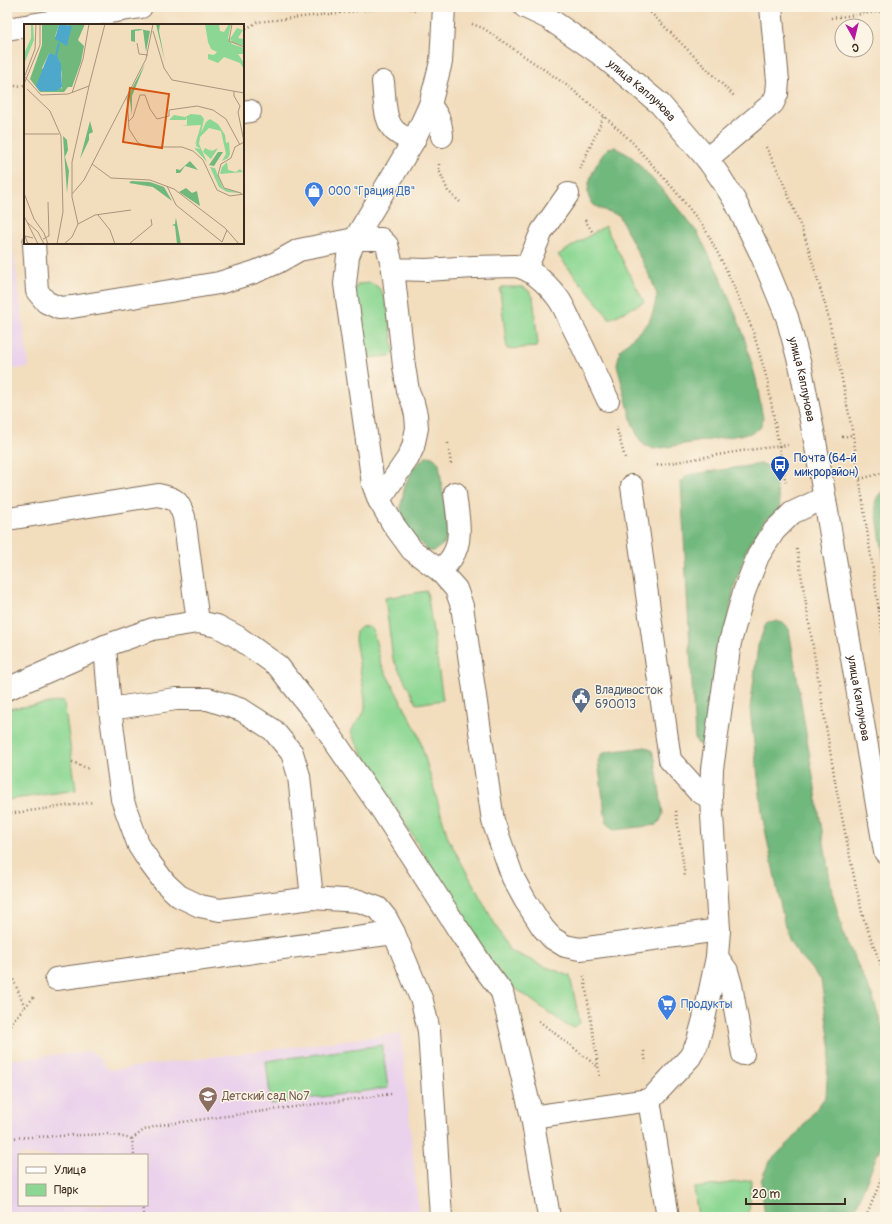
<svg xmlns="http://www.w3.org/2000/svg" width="892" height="1224" font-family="Pangolin,sans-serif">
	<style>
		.built { fill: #ead1ec; fill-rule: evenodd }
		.green { fill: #8cd793; stroke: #648058 }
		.forest { fill: #71b87d; stroke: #56714e }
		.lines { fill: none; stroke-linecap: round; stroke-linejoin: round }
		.minor-casing { stroke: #7b6956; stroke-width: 24 }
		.path { stroke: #7b6956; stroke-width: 2.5; stroke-dasharray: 1 3; stroke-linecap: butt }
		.minor { stroke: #fff; stroke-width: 22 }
		.labels { text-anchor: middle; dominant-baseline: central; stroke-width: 3; stroke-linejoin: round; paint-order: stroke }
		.street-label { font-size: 12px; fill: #3b2a1e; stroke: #fcf5e5 }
		.shop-label { font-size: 12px; fill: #366cbe; stroke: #fcf5e5; text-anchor: start }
		.transit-label { font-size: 12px; fill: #164399; stroke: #fcf5e5; text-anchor: start }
		.service-label { font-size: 12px; fill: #4e5e75; stroke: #fcf5e5; text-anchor: start }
		.education-label { font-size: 12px; fill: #785e54; stroke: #fcf5e5; text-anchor: start }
		.inset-river { fill: none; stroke: #4da8cb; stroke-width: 2 }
		.inset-road { fill: none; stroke: #a9957d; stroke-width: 1 }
		.view { fill: #d7540e; fill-opacity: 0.15; stroke: #d7540e; stroke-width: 2 }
		.inset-edge { fill: none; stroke: #3b2a1e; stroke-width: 2 }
	</style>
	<rect width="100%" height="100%" fill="#fcf5e5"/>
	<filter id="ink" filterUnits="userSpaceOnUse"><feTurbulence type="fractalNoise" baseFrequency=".025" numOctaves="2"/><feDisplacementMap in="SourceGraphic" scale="8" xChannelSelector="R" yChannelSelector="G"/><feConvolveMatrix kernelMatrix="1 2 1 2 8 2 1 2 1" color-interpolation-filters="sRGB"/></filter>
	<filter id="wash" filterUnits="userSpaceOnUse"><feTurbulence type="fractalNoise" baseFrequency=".012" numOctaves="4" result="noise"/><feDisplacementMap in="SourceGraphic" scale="16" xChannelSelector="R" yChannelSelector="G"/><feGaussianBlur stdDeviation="0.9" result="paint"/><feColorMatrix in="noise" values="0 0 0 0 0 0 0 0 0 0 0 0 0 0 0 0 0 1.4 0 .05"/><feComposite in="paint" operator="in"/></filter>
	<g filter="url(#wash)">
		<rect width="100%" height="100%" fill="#f2ddbd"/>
		<g class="built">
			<path d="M 877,7 L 885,7 L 885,61 Z"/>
			<path d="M 7,205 L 29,367 L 7,370 Z"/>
			<path d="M 401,1033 L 419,1217 L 7,1217 L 7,1060 L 92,1051 L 110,1070 ZM 19,1155 L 147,1155 L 147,1205 L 19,1205 Z"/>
		</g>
		<g class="green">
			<path d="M 605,226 L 644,302 L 610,319 L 558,255 Z"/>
			<path d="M 369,283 C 372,284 376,285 378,287 C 388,295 392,338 394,352 L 391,356 L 365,358 L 354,294 L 358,284 Z"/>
			<path d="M 502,287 L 523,287 L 528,290 L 533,297 L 538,344 L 537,347 L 507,349 L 500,290 Z"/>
			<path d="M 427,591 L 443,700 L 417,704 L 393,659 L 385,598 Z"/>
			<path d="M 368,626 L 373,630 L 381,664 L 418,733 L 448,838 L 509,950 L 546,967 L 570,976 L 580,1023 L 574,1027 L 566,1025 L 508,983 L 491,962 L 393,804 L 354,739 L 351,732 L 355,724 L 362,716 L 365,709 L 365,699 L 355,639 L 356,632 L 361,627 Z"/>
			<path d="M 64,701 L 76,790 L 7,800 L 7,709 Z"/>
			<path d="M 382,1045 L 388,1088 L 271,1104 L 266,1061 Z"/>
			<path d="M 751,1180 L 749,1217 L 698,1217 L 694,1188 Z"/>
		</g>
		<g class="forest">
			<path d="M 615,147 L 632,157 L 667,195 L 697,232 L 720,276 L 742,330 L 756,379 L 763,419 L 760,428 L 752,433 L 654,449 L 644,445 L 638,437 L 632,422 L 617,365 L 620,350 L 649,322 L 653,312 L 657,295 L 652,281 L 619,215 C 612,213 598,209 593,204 C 579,191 598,159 608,148 Z"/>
			<path d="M 427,456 C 433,456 435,459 439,463 L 448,532 L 445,543 L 434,551 L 428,551 L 402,524 L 401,505 L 405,485 L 414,467 Z"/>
			<path d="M 761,464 L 767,466 L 773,471 L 780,506 L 778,512 L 765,520 L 747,548 L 734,588 L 707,736 L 702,744 L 698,744 L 695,738 L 681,482 L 687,475 Z"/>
			<path d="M 885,490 L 885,567 L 875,503 C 877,497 879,493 885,490 Z"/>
			<path d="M 775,621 L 783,623 L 789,629 L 832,892 L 845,938 L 872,995 L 885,1036 L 885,1135 L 852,1217 L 765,1217 L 761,1181 L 765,1171 L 771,1160 L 793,1139 L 826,1096 L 828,1064 L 831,1051 L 821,980 L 795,950 L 789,939 L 784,922 L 763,819 L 750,709 L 758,646 L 765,626 L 768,622 Z"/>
			<path d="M 646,747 L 652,751 L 655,759 L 663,814 L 660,821 L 656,825 L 615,830 L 609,826 L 606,821 L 598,761 L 602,754 L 606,752 Z"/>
		</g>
	</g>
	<g filter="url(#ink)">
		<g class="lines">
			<g class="minor-casing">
				<g id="minor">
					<path d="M 444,7 L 441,62 L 430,105 L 414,140 L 355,239 L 348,256 L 345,284 L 373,484 L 379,500 L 393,524 L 412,550 L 440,571 L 456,589 L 462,606 L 493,821 L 513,878 L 525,900 L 543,928 L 552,938 L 565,946 L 580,949 L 719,930"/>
					<path id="s1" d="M 525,7 L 548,18 L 600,54 L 660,104 L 707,159 L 720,177 L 735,201 L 761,254 L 787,317 L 801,369 L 815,441 L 885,852"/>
					<path d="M 30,25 L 141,7"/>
					<path d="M 7,29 L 25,26"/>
					<path d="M 383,82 C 385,98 383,125 399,134 C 403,137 409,138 414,140"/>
					<path d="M 430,105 C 439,117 441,122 442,136"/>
					<path d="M 243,112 L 250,111"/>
					<path d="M 707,159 L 773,103 L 777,94 L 778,81 L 771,7"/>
					<path d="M 34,243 L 37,291 L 46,302 L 59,308 L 72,307 L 219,283 L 255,272 L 276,263 L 299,250 L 355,239 L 381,239 L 387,245 L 393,269 L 426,270 L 474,267 L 515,266 C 532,269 548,285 558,298 C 564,306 568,317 572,325 C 585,350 596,375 608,400"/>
					<path d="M 526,269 L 542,231 L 568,194"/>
					<path d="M 632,486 L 670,760 L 698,791 L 711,798"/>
					<path d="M 379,500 L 408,458 L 413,447 L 417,428 L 416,415 L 413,403 L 408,391 L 404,366 L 393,269"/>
					<path d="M 8,519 L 158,495 C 175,499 178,499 184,517 L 198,622"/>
					<path d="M 440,571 C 444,567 449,562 452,557 C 464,539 457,514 455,493"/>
					<path d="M 105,646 L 110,709 L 176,699 L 208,699 L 242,710 L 273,730 L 292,753 L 299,776 L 312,898 L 359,901 L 378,908 L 386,918 L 394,933 L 422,1001 L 429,1031 L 441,1217"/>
					<path d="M 7,689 L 105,646 L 153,629 L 198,622 L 217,626 L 236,636 L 278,666 L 317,716 L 384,813 L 458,929 L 484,968 L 502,992 L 532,1117 L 649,1100 L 651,1099 L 690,1057 L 697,1044 L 704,1019 L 717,957 L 719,930 L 711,798 L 712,769 L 730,642 L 744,592 L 758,556 L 774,531 L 792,513 L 824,498"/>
					<path d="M 110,709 L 122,799 L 139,846 L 150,863 L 165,883 L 179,896 L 200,906 L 220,910 L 312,898"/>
					<path d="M 717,957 L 727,971 L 731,985 L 743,1054"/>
					<path d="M 56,979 L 394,933"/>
					<path d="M 649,1100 L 668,1217"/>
					<path d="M 532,1117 L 549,1217"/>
				</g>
			</g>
			<g class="path">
				<path d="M 402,7 L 415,10"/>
				<path d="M 645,7 L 735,97"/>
				<path d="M 860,7 L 861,14"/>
				<path d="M 831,18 L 885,11"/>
				<path d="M 472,24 L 483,28 L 568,86 L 604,116 L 631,141 L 672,187 L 704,227 L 726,269 L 752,328 L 767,379 L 786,485"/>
				<path d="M 243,31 L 257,22 L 393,7"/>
				<path d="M 7,87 L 25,85"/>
				<path d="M 766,147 L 781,177 L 806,240 L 826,308 L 839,364 L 853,435 L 885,652"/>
				<path d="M 439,164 L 439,170 L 448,191 L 461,203"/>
				<path d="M 580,169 L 604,116"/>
				<path d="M 585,220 L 593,233"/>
				<path d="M 616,426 L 625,458"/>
				<path d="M 842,437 L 853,435"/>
				<path d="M 448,443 L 451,465"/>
				<path d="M 653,466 L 741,451 L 788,445"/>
				<path d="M 860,479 L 879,474 L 885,471"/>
				<path d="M 797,549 L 836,787 L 853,872 L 863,917 L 885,976"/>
				<path d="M 878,608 L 885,607"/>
				<path d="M 72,762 L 89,769"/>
				<path d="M 676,811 L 685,877"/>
				<path d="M 7,814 L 94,802"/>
				<path d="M 7,965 L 25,1007 L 14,1019 L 7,1035"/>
				<path d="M 584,976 L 600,1078"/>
				<path d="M 25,1007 L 34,997"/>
				<path d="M 539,1021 L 598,1067"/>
				<path d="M 644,1051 L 646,1063"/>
				<path d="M 7,1138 L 108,1134 L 132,1139"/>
				<path d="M 134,1155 L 132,1139 L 144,1130 L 160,1125 L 391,1094"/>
				<path d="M 142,1205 L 144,1217"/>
				<path d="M 866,1217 L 885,1170"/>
			</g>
			<use href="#minor" class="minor"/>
		</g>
	</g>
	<defs>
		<g id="shop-pin" transform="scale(1)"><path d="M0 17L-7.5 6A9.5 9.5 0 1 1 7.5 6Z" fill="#3f7fe0" stroke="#fcf5e5"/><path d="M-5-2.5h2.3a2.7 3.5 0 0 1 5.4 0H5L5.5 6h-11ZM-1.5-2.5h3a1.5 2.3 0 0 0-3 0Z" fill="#fff"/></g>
		<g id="bus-pin" transform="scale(1)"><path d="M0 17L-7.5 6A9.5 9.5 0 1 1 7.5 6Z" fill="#1a4fb4" stroke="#fcf5e5"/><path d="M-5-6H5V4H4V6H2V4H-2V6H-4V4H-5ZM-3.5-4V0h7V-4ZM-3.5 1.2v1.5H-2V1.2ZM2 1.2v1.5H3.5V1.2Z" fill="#fff"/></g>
		<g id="civic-pin" transform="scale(1)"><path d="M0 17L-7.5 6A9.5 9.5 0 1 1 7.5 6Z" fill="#5c6f8a" stroke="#fcf5e5"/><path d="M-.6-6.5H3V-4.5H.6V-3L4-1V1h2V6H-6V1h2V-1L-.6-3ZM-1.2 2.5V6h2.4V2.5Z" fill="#fff"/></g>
		<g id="supermarket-pin" transform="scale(1)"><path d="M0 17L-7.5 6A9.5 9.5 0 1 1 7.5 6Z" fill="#3f7fe0" stroke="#fcf5e5"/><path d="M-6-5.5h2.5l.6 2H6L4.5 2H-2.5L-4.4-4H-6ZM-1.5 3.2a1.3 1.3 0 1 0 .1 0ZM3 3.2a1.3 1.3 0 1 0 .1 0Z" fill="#fff"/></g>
		<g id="school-pin" transform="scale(1)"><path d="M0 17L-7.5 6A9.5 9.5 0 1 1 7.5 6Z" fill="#8d6e63" stroke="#fcf5e5"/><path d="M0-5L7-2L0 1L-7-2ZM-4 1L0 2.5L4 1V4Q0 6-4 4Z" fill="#fff"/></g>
	</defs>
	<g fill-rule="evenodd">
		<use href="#shop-pin" x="314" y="191"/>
		<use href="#bus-pin" x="780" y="465"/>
		<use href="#civic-pin" x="581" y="697"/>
		<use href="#supermarket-pin" x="667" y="1004"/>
		<use href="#school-pin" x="208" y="1096"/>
	</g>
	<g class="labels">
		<g class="street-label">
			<text stroke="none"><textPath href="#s1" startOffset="144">улица Каплунова</textPath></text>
			<text stroke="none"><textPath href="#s1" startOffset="481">улица Каплунова</textPath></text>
			<text stroke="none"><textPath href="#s1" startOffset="805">улица Каплунова</textPath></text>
		</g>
		<g class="shop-label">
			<text x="328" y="191">ООО "Грация ДВ"</text>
			<text x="681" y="1004">Продукты</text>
		</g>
		<g class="transit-label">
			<text x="794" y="458">Почта (64-й<tspan x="794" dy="14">микрорайон)</tspan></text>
		</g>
		<g class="service-label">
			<text x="595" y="690">Владивосток<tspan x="595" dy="14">690013</tspan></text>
		</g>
		<g class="education-label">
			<text x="222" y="1096">Детский сад №7</text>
		</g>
	</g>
	<g transform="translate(24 24)">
		<rect width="220" height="220" fill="#f2ddbd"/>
		<path d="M 7,0 L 9,0 L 10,16 L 0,40 L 0,30 L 7,14 ZM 181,0 L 195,0 L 196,7 L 200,8 L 205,0 L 207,0 L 204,14 L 208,20 L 220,24 L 220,30 L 214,30 L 220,39 L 220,45 L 216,39 L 200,33 L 194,39 L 184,35 L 184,30 L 190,31 L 193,28 L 187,25 L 184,18 ZM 213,4 L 219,6 L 214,14 L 220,15 L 220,22 L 209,19 L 206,15 ZM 167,90 L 177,91 L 180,95 L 177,109 L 182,98 L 186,95 L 194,100 L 201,111 L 202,119 L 205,118 L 206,130 L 204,134 L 198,137 L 202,130 L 197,107 L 185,104 L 176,113 L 175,120 L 183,138 L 170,124 L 177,125 L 172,122 L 173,118 L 171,121 L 177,101 L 158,102 L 163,101 L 163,93 L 162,96 L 145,96 L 150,91 L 161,93 ZM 181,124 L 187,127 L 185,124 L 188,127 L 194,124 L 187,135 L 179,128 ZM 203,138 L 204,146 L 212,148 L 216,145 L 219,148 L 196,150 L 198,143 ZM 186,143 L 191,144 L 199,164 L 216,169 L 203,168 L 195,163 Z" fill="#8cd793"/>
		<path d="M 18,0 L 35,0 L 31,13 L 46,0 L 61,0 L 54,16 L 60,22 L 57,38 L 48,63 L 44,63 L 40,68 L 16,68 L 6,55 L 18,21 ZM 25,29 L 35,36 L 38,50 L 38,65 L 18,44 ZM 132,0 L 136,0 L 135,7 L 141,38 ZM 115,5 L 126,7 L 122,28 L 119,6 L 111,7 L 111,18 L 107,17 L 107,6 ZM 121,40 L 108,72 L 108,91 L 105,70 ZM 66,97 L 69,108 L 65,110 L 65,116 L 56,135 ZM 39,112 L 43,116 L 44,126 L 41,133 L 45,147 L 43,169 ZM 194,128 L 199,128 L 190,142 L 185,141 ZM 166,137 L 174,146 L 161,142 L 156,149 L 152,149 L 152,145 L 156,146 ZM 107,157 L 126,158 L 140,163 L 148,177 L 129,163 L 105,159 ZM 162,164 L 168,169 L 173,167 L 176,182 L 155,168 ZM 152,193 L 152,194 L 157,220 L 153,220 L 151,202 L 148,201 L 151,200 Z" fill="#71b87d" fill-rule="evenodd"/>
		<path d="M 35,0 L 48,2 L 43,22 L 31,15 ZM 25,29 L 33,32 L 37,40 L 38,63 L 32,67 L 16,67 L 12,62 Z" fill="#4da8cb"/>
		<path class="inset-river" d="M 32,32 L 35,19"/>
		<path class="inset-road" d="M 208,0 L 205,17 L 220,23M 129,7 L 140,44 L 148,56 L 220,69M 113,19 L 115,30 L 124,31M 1,53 L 17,71 L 44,70 L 65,62M 0,54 L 11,25 L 12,0M 0,60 L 16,21 L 16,0M 65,62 L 81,0M 3,65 L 26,87 L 37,112 L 39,188 L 33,220M 210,67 L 210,72 L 216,82 L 214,88 L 220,118 L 211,123 L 207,134 L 197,140 L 194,151 L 200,164 L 217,169 L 217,171M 48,69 L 59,35 L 65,0M 103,72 L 105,105 L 114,119 L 124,123 L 158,123 L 169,127 L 179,136 L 193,166 L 206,172 L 220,170M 105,97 L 109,93 L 116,71 L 121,71 L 126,85 L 133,95 L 145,92 L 145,86 L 173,82 L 189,86 L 202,95 L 216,121M 0,110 L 35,110M 68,140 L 87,154 L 126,156 L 150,165 L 201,204 L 215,220M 143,162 L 152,181 L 198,218M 0,169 L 10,195 L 20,209 L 24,220M 48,170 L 60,156 L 122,35 L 129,0M 74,191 L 86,206 L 91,220M 0,192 L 14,220M 4,199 L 14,208 L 20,220M 54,200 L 71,191 L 107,186M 19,215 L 25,212 L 24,178M 198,218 L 203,206M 4,220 L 1,212 L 9,214M 40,220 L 48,213 L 54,200 L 48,173 L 48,138 L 65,62M 105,220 L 128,201 L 127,195"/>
		<path class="view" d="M 106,64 L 145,70 L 138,124 L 99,118 Z"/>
		<rect width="220" height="220" class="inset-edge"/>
	</g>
	<rect width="892" height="1224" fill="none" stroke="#fcf5e5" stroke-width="24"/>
	<rect x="18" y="1154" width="130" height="52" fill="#fcf5e5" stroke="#afa495"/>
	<rect x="26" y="1167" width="20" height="6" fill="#ffffff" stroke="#afa495"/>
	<text x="54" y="1174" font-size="12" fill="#3b2a1e">Улица</text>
	<rect x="26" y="1184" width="20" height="12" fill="#8cd793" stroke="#afa495"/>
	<text x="54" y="1194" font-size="12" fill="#3b2a1e">Парк</text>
	<g transform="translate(854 38) rotate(172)"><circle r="19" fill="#fcf5e5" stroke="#afa495"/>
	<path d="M0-3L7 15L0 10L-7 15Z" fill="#b5179e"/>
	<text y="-6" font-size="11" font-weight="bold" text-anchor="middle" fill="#3b2a1e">С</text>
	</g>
	<path d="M746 1198v6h99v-6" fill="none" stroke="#3b2a1e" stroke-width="2"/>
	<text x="752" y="1198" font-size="12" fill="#3b2a1e" stroke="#fcf5e5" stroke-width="3" paint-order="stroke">20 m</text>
</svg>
